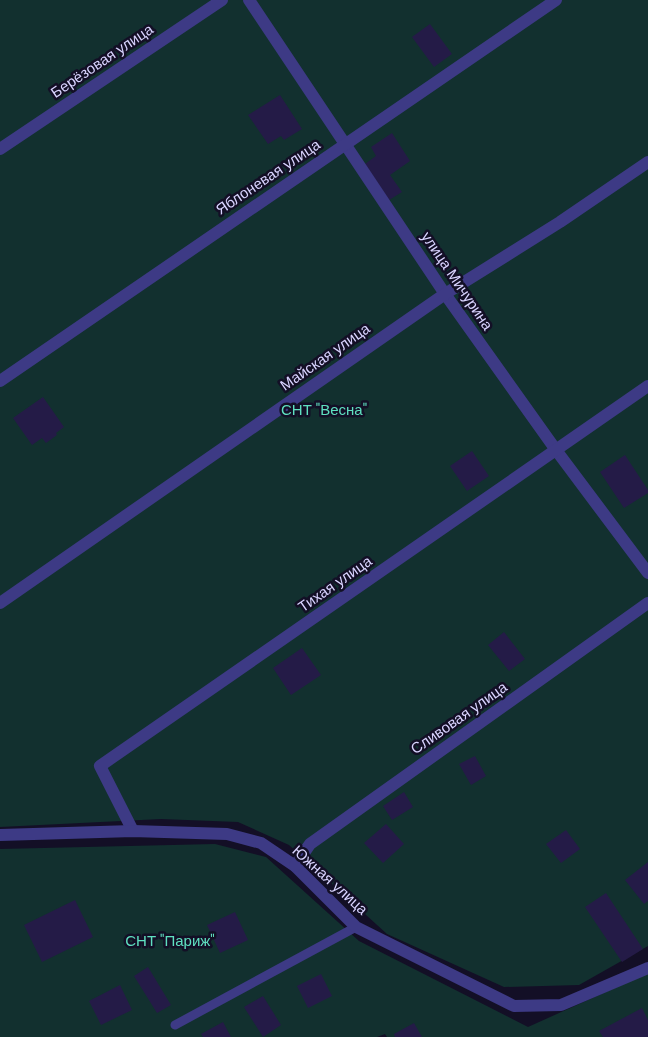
<svg xmlns="http://www.w3.org/2000/svg" width="648" height="1037" font-family="'DM Sans',sans-serif">
	<style>
		.green { fill: #12302f }
		.building { fill: #241b47 }
		.lines { fill: none; stroke-linecap: round; stroke-linejoin: round }
		.service { stroke: #3d3a85; stroke-width: 9 }
		.minor { stroke: #3d3a85; stroke-width: 12 }
		.labels { text-anchor: middle; dominant-baseline: central; stroke-width: 5; stroke-linejoin: round; paint-order: stroke }
		.street-label { font-size: 15px; fill: #d9d4ff; stroke: #130f26 }
		.park-label { font-size: 15px; fill: #5fe0c0; stroke: #130f26 }
	</style>
	<rect width="100%" height="100%" fill="#130f26"/>
	<g class="green">
		<path d="M 0,0 L 648,0 L 648,946 L 579,985 L 504,987 L 387,934 L 289,845 L 238,822 L 161,819 L 0,827 Z"/>
		<path d="M 215,844 L 266,857 L 359,941 L 528,1027 L 648,973 L 648,1037 L 387,1037 L 385,1034 L 377,1037 L 0,1037 L 0,849 Z"/>
	</g>
	<g class="building">
		<path d="M 430,24 L 452,54 L 434,67 L 412,37 Z"/>
		<path d="M 280,95 L 302,129 L 284,140 L 281,136 L 268,144 L 248,115 Z"/>
		<path d="M 392,133 L 410,161 L 390,175 L 402,192 L 389,200 L 365,164 L 376,156 L 371,147 Z"/>
		<path d="M 43,397 L 64,427 L 56,433 L 57,435 L 46,443 L 42,438 L 32,445 L 13,418 Z"/>
		<path d="M 472,451 L 489,476 L 467,491 L 450,466 Z"/>
		<path d="M 625,455 L 648,490 L 648,493 L 624,508 L 600,472 Z"/>
		<path d="M 504,632 L 525,659 L 509,671 L 488,645 Z"/>
		<path d="M 302,648 L 321,675 L 291,695 L 273,668 Z"/>
		<path d="M 475,756 L 486,776 L 471,785 L 459,764 Z"/>
		<path d="M 404,792 L 413,807 L 392,820 L 383,806 Z"/>
		<path d="M 386,824 L 404,844 L 383,863 L 364,843 Z"/>
		<path d="M 566,830 L 580,849 L 561,863 L 546,844 Z"/>
		<path d="M 648,862 L 648,901 L 644,904 L 625,880 Z"/>
		<path d="M 606,893 L 643,949 L 622,962 L 585,907 Z"/>
		<path d="M 75,900 L 93,937 L 42,962 L 24,925 Z"/>
		<path d="M 235,912 L 248,940 L 220,953 L 207,925 Z"/>
		<path d="M 148,967 L 171,1005 L 157,1013 L 134,976 Z"/>
		<path d="M 321,974 L 332,996 L 308,1008 L 297,986 Z"/>
		<path d="M 120,985 L 132,1010 L 101,1025 L 89,1001 Z"/>
		<path d="M 263,996 L 281,1025 L 263,1037 L 244,1007 Z"/>
		<path d="M 642,1008 L 648,1020 L 648,1037 L 603,1037 L 599,1031 Z"/>
		<path d="M 223,1022 L 231,1037 L 203,1037 L 201,1034 Z"/>
		<path d="M 414,1023 L 422,1037 L 395,1037 L 394,1034 Z"/>
	</g>
	<g class="lines">
		<path class="service" d="M 175,1025 L 356,927"/>
		<g class="minor">
			<path d="M 249,0 L 445,294 L 556,450 L 648,573"/>
			<path d="M 0,149 L 222,0"/>
			<path d="M 0,381 L 556,0"/>
			<path d="M 0,603 L 445,294 L 560,222 L 648,162"/>
			<path d="M 133,831 L 100,766 L 648,386"/>
			<path d="M 0,835 L 133,831 L 227,834 L 261,843 L 295,866 L 356,927 L 514,1006 L 561,1005 L 648,968"/>
			<path d="M 295,866 L 310,844 L 648,603"/>
		</g>
	</g>
	<g class="labels">
		<g class="street-label">
			<text transform="translate(102 61) rotate(-34)">Берёзовая улица</text>
			<text transform="translate(268 177) rotate(-34)">Яблоневая улица</text>
			<text transform="translate(457 281) rotate(56)">улица Мичурина</text>
			<text transform="translate(325 357) rotate(-35)">Майская улица</text>
			<text transform="translate(335 584) rotate(-35)">Тихая улица</text>
			<text transform="translate(459 718) rotate(-35)">Сливовая улица</text>
			<text transform="translate(330 880) rotate(42)">Южная улица</text>
		</g>
		<g class="park-label">
			<text x="324" y="410">СНТ "Весна"</text>
			<text x="170" y="941">СНТ "Париж"</text>
		</g>
	</g>
</svg>
